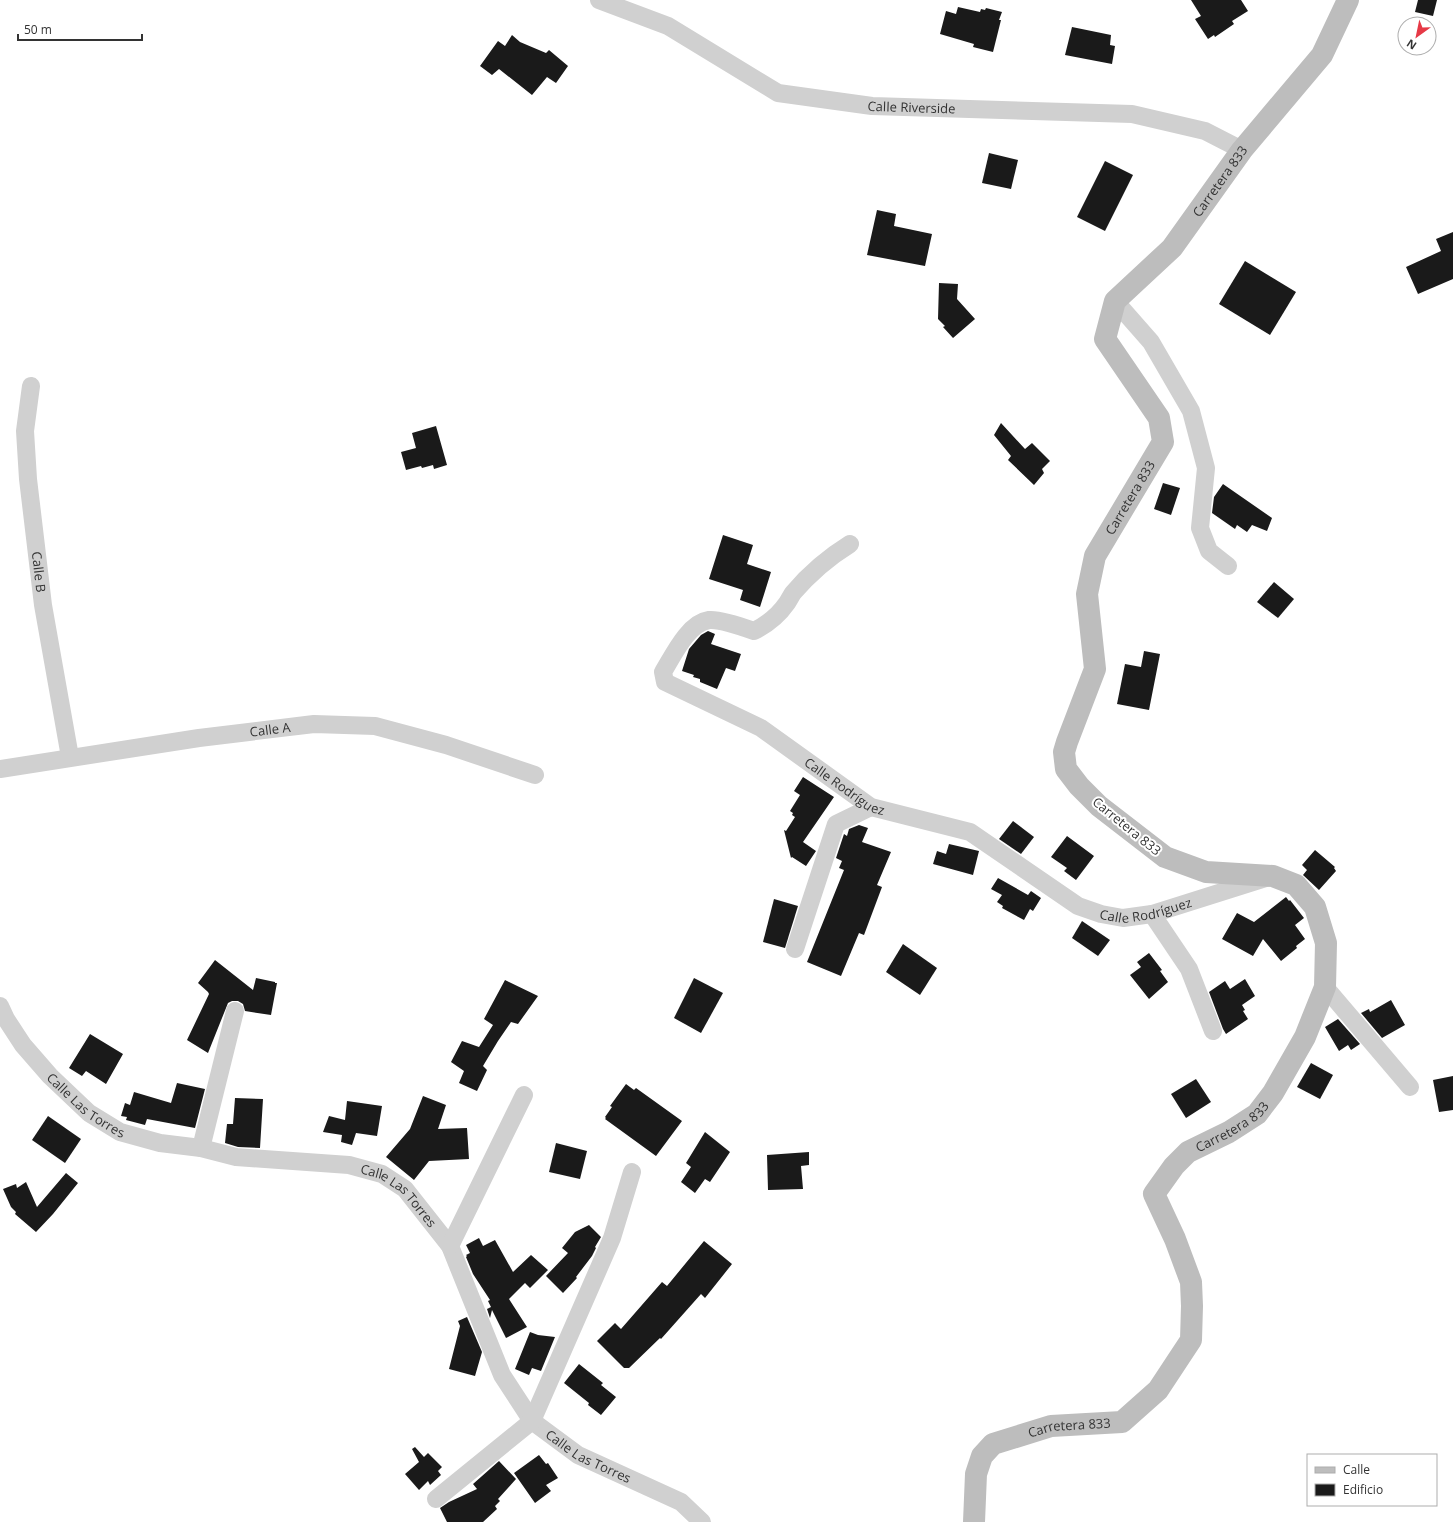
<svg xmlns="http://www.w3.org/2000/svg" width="1453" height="1522" font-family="'Open Sans',sans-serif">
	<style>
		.building { fill: #1a1a1a }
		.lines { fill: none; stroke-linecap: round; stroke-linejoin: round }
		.street { stroke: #d0d0d0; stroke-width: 18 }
		.secondary { stroke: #bdbdbd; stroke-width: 22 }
		.labels { text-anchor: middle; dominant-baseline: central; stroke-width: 4; stroke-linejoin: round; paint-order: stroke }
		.street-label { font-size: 13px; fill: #333; stroke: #fff }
	</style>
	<rect width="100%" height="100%" fill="#fff"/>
	<g class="building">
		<path d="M 1191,0 L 1241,0 L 1248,11 L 1232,21 L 1234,24 L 1215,37 L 1214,35 L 1208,39 L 1195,19 L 1201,16 Z"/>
		<path d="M 1418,0 L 1437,0 L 1433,16 L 1415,12 Z"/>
		<path d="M 958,7 L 980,12 L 981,9 L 985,10 L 986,8 L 1002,12 L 999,20 L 1001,20 L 993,52 L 973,47 L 974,44 L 940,34 L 946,11 L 956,14 Z"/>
		<path d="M 1072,27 L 1111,35 L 1110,45 L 1115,46 L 1112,64 L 1065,55 Z"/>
		<path d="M 512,35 L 520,42 L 546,53 L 549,50 L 568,66 L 556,83 L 547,77 L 532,95 L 499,69 L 492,75 L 480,66 L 498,41 L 505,46 Z"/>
		<path d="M 989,153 L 1018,160 L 1011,189 L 982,183 Z"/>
		<path d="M 1105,161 L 1133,175 L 1105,231 L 1077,217 Z"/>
		<path d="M 877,210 L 896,214 L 894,226 L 932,234 L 925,266 L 867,255 Z"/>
		<path d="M 1453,232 L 1453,279 L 1418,294 L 1406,267 L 1441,251 L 1436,239 Z"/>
		<path d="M 1245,261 L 1296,292 L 1270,335 L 1219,304 Z"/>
		<path d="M 939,283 L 958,284 L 957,299 L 975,319 L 953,338 L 943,327 L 945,326 L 938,319 Z"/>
		<path d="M 1001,423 L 1025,449 L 1032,443 L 1050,461 L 1042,469 L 1044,473 L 1034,485 L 1008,460 L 1011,456 L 994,435 Z"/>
		<path d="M 436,426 L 447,465 L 434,469 L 433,465 L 422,468 L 421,466 L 406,470 L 401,452 L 416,448 L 412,433 Z"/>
		<path d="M 1163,483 L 1180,488 L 1171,515 L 1154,509 Z"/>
		<path d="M 1223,484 L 1272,518 L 1267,531 L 1252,525 L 1247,532 L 1237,525 L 1235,529 L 1212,513 L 1214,497 Z"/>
		<path d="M 723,535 L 753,545 L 747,564 L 771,572 L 760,607 L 740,600 L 743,590 L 709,579 Z"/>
		<path d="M 1274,582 L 1294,599 L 1278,618 L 1257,602 Z"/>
		<path d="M 708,631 L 715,634 L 711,644 L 741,654 L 735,671 L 726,668 L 717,689 L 700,682 L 700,679 L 693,677 L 694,675 L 682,671 L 689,649 L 701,635 Z"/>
		<path d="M 1144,651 L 1160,654 L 1149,710 L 1117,704 L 1125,664 L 1141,667 Z"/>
		<path d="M 803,777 L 834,797 L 803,842 L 816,851 L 806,866 L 792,857 L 791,858 L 784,830 L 786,831 L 795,817 L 792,815 L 793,813 L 790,811 L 800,795 L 794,791 Z"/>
		<path d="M 1013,821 L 1034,837 L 1021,854 L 999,839 Z"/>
		<path d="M 859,825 L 868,828 L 862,842 L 891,852 L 877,885 L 882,887 L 864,935 L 859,933 L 841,976 L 807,962 L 844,870 L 839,868 L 842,861 L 836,858 L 844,834 L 847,836 L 849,829 Z"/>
		<path d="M 1067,836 L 1094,856 L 1076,880 L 1064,871 L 1067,868 L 1051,857 Z"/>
		<path d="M 949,844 L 979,851 L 973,875 L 933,864 L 937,851 L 946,854 Z"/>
		<path d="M 1315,850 L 1335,867 L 1334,868 L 1336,871 L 1319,890 L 1303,875 L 1307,870 L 1302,865 Z"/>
		<path d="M 998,878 L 1028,895 L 1031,891 L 1041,898 L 1033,911 L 1030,909 L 1024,920 L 1002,908 L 1003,906 L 997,902 L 1002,895 L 991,889 Z"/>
		<path d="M 1286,897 L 1289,901 L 1290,900 L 1304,918 L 1295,925 L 1305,939 L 1296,946 L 1297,948 L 1281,961 L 1263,939 L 1253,956 L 1222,939 L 1237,913 L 1254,922 Z"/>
		<path d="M 774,899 L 798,906 L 785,948 L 763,942 Z"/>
		<path d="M 1082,921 L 1110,940 L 1098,956 L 1072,938 Z"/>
		<path d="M 903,944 L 937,968 L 920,995 L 886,972 Z"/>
		<path d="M 1149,953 L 1162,970 L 1160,971 L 1168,982 L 1149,999 L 1130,975 L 1141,967 L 1137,962 Z"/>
		<path d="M 215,960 L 253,990 L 256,978 L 275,982 L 275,983 L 277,983 L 271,1015 L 245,1011 L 243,1004 L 238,1001 L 232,1001 L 228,1003 L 208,1053 L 187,1040 L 209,994 L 208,992 L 198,983 Z"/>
		<path d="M 694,978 L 723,993 L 701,1033 L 674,1018 Z"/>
		<path d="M 1245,979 L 1255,996 L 1242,1005 L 1245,1010 L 1243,1011 L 1248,1019 L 1226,1034 L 1223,1029 L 1209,992 L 1225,981 L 1230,989 Z"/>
		<path d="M 505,980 L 538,996 L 518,1024 L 511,1022 L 498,1041 L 483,1066 L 487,1070 L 477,1091 L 459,1083 L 464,1071 L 451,1062 L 462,1041 L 479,1047 L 493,1025 L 484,1019 Z"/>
		<path d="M 1391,1000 L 1405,1025 L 1382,1038 L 1361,1013 L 1369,1009 L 1370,1012 Z"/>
		<path d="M 1338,1019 L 1360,1044 L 1351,1050 L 1348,1045 L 1339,1051 L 1325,1027 Z"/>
		<path d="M 90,1034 L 123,1054 L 106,1084 L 86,1071 L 82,1076 L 69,1068 Z"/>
		<path d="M 1311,1063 L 1333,1075 L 1320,1099 L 1297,1087 Z"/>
		<path d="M 1453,1076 L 1453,1110 L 1439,1112 L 1433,1080 Z"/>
		<path d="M 1196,1079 L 1211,1102 L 1186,1118 L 1171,1094 Z"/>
		<path d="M 177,1083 L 205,1089 L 195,1128 L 147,1119 L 145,1125 L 126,1120 L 127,1117 L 121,1116 L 125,1103 L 130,1105 L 134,1092 L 171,1103 Z"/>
		<path d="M 626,1084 L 634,1090 L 636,1088 L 682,1121 L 656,1156 L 605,1119 L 606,1118 L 605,1117 L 612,1107 L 610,1106 Z"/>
		<path d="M 423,1096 L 446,1105 L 438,1129 L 467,1128 L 469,1159 L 429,1161 L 414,1180 L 386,1157 L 410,1129 Z"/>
		<path d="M 235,1098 L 263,1099 L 260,1148 L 238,1147 L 225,1143 L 227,1124 L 233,1124 Z"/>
		<path d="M 347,1101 L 382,1106 L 377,1136 L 356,1133 L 352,1145 L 341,1142 L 342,1135 L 323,1132 L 329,1116 L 345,1120 Z"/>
		<path d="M 48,1116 L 81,1139 L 65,1163 L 32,1140 Z"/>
		<path d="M 705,1132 L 730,1152 L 710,1182 L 705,1179 L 695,1193 L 681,1182 L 691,1167 L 686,1163 Z"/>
		<path d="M 556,1143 L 587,1151 L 580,1179 L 549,1172 Z"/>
		<path d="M 809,1152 L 809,1165 L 801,1166 L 803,1189 L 768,1190 L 767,1155 Z"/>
		<path d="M 66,1173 L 78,1183 L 53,1214 L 36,1232 L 15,1214 L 16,1212 L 11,1207 L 3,1189 L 16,1184 L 17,1188 L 26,1182 L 37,1207 Z"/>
		<path d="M 589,1225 L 601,1237 L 595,1247 L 596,1248 L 592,1256 L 576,1277 L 577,1278 L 563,1293 L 546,1276 L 568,1253 L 562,1248 L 575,1232 Z"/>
		<path d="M 479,1238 L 483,1246 L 495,1240 L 513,1272 L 531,1255 L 548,1270 L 530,1288 L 525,1283 L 509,1299 L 527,1327 L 506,1338 L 492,1310 L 490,1318 L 487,1309 L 491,1307 L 488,1301 L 490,1300 L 473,1274 L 466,1257 L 467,1256 L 466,1255 L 470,1253 L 466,1245 Z"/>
		<path d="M 704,1241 L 732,1264 L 705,1298 L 701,1294 L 661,1339 L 660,1338 L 629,1368 L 624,1368 L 597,1341 L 615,1323 L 621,1329 L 662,1282 L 667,1286 Z"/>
		<path d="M 467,1317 L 482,1352 L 475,1376 L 449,1369 L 460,1326 L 458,1321 Z"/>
		<path d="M 530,1332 L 538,1335 L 555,1337 L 541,1371 L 532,1368 L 529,1375 L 515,1369 Z"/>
		<path d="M 579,1364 L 603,1383 L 601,1385 L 616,1397 L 601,1415 L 588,1405 L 589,1403 L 564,1383 Z"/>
		<path d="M 415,1447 L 424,1457 L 428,1453 L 442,1467 L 438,1471 L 441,1475 L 430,1485 L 428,1481 L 419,1490 L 405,1474 L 419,1462 L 412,1449 Z"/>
		<path d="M 539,1455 L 546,1464 L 548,1463 L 558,1478 L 546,1485 L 551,1491 L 535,1503 L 514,1473 Z"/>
		<path d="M 499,1461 L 516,1479 L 498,1499 L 500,1501 L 495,1506 L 497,1509 L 483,1522 L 447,1522 L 440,1508 L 449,1502 L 477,1489 L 473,1484 Z"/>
	</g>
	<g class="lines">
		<g class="street">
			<path id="s1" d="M 599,0 L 668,26 L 778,93 L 872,106 L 1132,114 L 1205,131 L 1242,150"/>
			<path d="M 1115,301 L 1151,342 L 1191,411 L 1206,468 L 1200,528 L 1209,551 L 1228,566"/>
			<path id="s2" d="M 31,386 L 25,431 L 28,479 L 43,605 L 70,757"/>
			<path id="s3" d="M 850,544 C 829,557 810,573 793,593 C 791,596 789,600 787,603 C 778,616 768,624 754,631 C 743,627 719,619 709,620 C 688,623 673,656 663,672 L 665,682 L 761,728 L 871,807 L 970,832 L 1078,906 L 1101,914 L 1123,918 L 1152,914 L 1266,878"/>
			<path id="s4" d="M 0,769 L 199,738 L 314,724 L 375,726 L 446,745 L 535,775"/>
			<path d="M 1152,914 L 1189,969 L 1213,1031"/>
			<path d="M 795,949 L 836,824 L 871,807"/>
			<path d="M 1325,987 L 1410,1087"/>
			<path id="s5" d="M 0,1006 L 6,1019 L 23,1045 L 50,1076 L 89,1113 L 120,1132 L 160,1143 L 201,1148 L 236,1157 L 349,1165 L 382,1174 L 405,1189 L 450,1246 L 502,1375 L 532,1421 L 578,1455 L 681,1502 L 702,1522"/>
			<path d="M 201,1148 L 235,1011"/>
			<path d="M 450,1246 L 524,1095"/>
			<path d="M 436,1499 L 532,1421 L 612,1238 L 632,1172"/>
		</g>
		<path class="secondary" id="s6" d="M 974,1522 L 976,1474 L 982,1456 L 993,1444 L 1051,1426 L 1122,1422 L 1158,1390 L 1191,1340 L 1192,1306 L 1191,1282 L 1175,1239 L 1154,1194 L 1174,1166 L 1188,1152 L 1229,1132 L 1257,1114 L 1273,1093 L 1305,1037 L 1325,987 L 1326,943 L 1315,907 L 1296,885 L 1273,876 L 1206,872 L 1165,857 L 1099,806 L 1079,786 L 1066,769 L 1064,752 L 1067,742 L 1095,669 L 1087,594 L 1095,556 L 1163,442 L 1159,418 L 1105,339 L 1115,301 L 1172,248 L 1242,150 L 1322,55 L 1348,0"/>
	</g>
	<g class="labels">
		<g class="street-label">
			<text stroke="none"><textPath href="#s1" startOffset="337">Calle Riverside</textPath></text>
			<text stroke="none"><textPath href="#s6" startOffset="1806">Carretera 833</textPath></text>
			<text stroke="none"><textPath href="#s6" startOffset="1422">Carretera 833</textPath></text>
			<text stroke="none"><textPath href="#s2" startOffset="187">Calle B</textPath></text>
			<text stroke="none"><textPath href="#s4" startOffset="273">Calle A</textPath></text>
			<text stroke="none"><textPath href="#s3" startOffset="468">Calle Rodríguez</textPath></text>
			<text transform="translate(1127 826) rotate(39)">Carretera 833</text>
			<text stroke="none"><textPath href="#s3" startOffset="804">Calle Rodríguez</textPath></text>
			<text stroke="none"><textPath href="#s5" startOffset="133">Calle Las Torres</textPath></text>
			<text stroke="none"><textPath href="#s6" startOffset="582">Carretera 833</textPath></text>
			<text stroke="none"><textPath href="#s5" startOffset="469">Calle Las Torres</textPath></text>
			<text stroke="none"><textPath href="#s6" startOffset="162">Carretera 833</textPath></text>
			<text stroke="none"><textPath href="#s5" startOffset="804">Calle Las Torres</textPath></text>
		</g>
	</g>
	<rect x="1307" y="1454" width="130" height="52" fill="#ffffff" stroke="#adadad"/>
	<rect x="1315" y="1467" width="20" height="6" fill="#bdbdbd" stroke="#adadad"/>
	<text x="1343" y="1474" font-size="12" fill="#333333">Calle</text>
	<rect x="1315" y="1484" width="20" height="12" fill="#1a1a1a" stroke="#adadad"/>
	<text x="1343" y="1494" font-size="12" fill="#333333">Edificio</text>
	<g transform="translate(1417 36) rotate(213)"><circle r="19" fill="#ffffff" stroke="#adadad"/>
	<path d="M0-3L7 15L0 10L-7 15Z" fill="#e63946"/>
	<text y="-6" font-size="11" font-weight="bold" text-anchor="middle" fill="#333333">N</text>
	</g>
	<path d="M18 34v6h124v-6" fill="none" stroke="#333333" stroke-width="2"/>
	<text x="24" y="34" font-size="12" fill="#333333" stroke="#ffffff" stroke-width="3" paint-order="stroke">50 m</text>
</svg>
